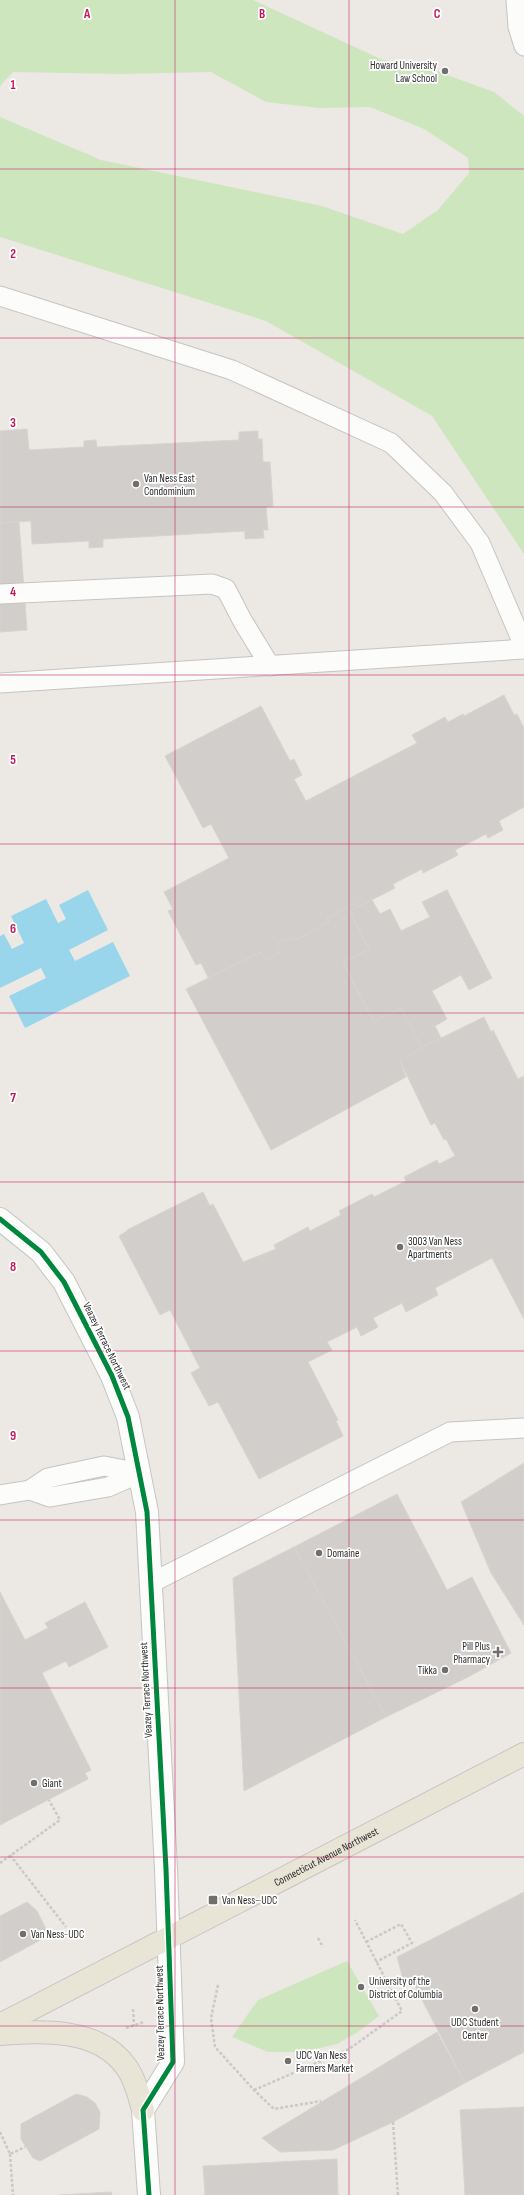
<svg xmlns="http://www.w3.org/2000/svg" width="524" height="2195" font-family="'Sofia Sans Condensed',sans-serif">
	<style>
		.green { fill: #cee6be }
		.water { fill: #99d6ec }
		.building { fill: #d1cecb; stroke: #d7d4d0 }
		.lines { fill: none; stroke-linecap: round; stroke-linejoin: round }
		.service-casing { stroke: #c5c4c5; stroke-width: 21 }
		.minor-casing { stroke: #c5c4c5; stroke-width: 24 }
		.primary-casing { stroke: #c6c5c4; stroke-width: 24 }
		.path { stroke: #c9c9c8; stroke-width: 2.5; stroke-dasharray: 3 2; stroke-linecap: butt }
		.service { stroke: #fcfcfb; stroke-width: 19 }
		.minor { stroke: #fcfcfb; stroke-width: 22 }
		.primary { stroke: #e8e4d6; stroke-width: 22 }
		.cycleway-casing { stroke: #fff; stroke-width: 8 }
		.cycleway { stroke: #00873e; stroke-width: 5 }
		.grid { fill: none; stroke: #c2185b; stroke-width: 1; stroke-opacity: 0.55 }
		.poi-dot { fill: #706f6e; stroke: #fff; stroke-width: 1.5 }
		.labels { text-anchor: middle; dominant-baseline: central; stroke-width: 3.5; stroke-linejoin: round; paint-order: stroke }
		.poi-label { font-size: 11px; fill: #2e2e2e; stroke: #fff; text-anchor: start }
		.street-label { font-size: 11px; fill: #2e2e2e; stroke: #fff }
		.grid-label { font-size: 13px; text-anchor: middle; font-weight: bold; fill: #c2185b; stroke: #fff; stroke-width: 3.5; stroke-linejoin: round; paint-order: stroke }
	</style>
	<rect width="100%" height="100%" fill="#ece8e4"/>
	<g class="green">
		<path d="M 0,0 L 253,0 L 383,60 L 419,65 L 494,92 L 524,116 L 524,554 L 432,416 L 266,321 L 0,237 L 0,117 L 101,160 L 322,206 L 403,234 L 438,210 L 469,173 L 468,158 L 424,129 L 370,107 L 319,108 L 266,102 L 211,72 L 120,74 L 13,72 L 0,86 Z"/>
		<path d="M 347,1961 L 379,2016 L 358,2032 L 337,2044 L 302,2052 L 268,2052 L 232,2037 L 258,2000 Z"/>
	</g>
	<path class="water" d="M 88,890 L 108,930 L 69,950 L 75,961 L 113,942 L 130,976 L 25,1028 L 9,996 L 46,978 L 41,968 L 0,988 L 0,936 L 4,934 L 12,949 L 24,943 L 11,916 L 46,899 L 58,923 L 66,919 L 59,905 Z"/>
	<g class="building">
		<path d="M 27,429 L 29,450 L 84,447 L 84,441 L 96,440 L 97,447 L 239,440 L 239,432 L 258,431 L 258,439 L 262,439 L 263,462 L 270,462 L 273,506 L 266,507 L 268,530 L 263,530 L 264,538 L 245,539 L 245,531 L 103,539 L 103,547 L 89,548 L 89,541 L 32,544 L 31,521 L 0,523 L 0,431 Z"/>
		<path d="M 19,522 L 27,630 L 0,632 L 0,523 Z"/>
		<path d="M 504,695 L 514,715 L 517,714 L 524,728 L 524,807 L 499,821 L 503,830 L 488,838 L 486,834 L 455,850 L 458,855 L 423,873 L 422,869 L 393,884 L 395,888 L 358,907 L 356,903 L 327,918 L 329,922 L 294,941 L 293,937 L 277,944 L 281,952 L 265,961 L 261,952 L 209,979 L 201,963 L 196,965 L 168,911 L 173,909 L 164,892 L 229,858 L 211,824 L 203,828 L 165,756 L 261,706 L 290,761 L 294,759 L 302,775 L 294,779 L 306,801 L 417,743 L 412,735 L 445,717 L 448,722 L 463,714 L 464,716 Z"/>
		<path d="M 447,890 L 492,978 L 469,990 L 461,975 L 432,991 L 447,1019 L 435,1026 L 441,1038 L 421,1048 L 401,1008 L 374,1022 L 343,962 L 369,949 L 348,907 L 356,903 L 358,907 L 372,900 L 380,914 L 390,909 L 401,931 L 430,917 L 422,902 Z"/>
		<path d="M 348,907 L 369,949 L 343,962 L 374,1022 L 401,1008 L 422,1049 L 400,1061 L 406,1077 L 271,1150 L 186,989 L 261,952 L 265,961 L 281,952 L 277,944 L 293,937 L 294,941 L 329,922 L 327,918 Z"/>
		<path d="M 484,1017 L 491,1032 L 493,1030 L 518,1079 L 524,1076 L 524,1319 L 492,1258 L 435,1288 L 438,1295 L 406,1312 L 402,1303 L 373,1318 L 378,1327 L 361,1336 L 357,1327 L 327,1342 L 332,1350 L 308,1362 L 338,1420 L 336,1421 L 343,1436 L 259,1479 L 218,1402 L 209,1406 L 191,1373 L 200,1368 L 170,1310 L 160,1315 L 119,1236 L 127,1231 L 127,1230 L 203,1192 L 210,1206 L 213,1204 L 243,1262 L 276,1249 L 274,1245 L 308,1227 L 310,1231 L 341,1215 L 339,1211 L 372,1194 L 374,1197 L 406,1181 L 404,1177 L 437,1160 L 439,1164 L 455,1156 L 446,1139 L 444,1140 L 435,1123 L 431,1125 L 400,1061 L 421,1048 Z"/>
		<path d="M 524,1463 L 524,1625 L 491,1573 L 461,1502 Z"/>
		<path d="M 397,1494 L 447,1590 L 472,1577 L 511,1653 L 470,1676 L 386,1717 L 294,1547 Z"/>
		<path d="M 294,1547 L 386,1717 L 244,1791 L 233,1578 Z"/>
		<path d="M 0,1592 L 25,1640 L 48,1628 L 45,1623 L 85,1602 L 108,1647 L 69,1667 L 66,1661 L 42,1673 L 91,1770 L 85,1773 L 88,1779 L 0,1825 Z"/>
		<path d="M 524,1892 L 524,2052 L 465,2083 L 415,1986 L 404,1982 L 397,1957 Z"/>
		<path d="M 27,1902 L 37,1911 L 46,1929 L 44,1938 L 0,1962 L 0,1916 Z"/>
		<path d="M 437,2032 L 465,2083 L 393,2122 L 333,2150 L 280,2152 L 262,2138 Z"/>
		<path d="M 76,2094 L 87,2097 L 95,2103 L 100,2112 L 99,2129 L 40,2161 L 33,2158 L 21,2139 L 21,2124 Z"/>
		<path d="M 524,2107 L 524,2195 L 465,2195 L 460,2110 Z"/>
		<path d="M 337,2159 L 338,2195 L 205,2195 L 203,2166 Z"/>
		<path d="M 111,2192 L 112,2195 L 59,2195 Z"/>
	</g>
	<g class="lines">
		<g class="service-casing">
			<g id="service">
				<path d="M 516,0 L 518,27 L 524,46"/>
				<path d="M 0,296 L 232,370 L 391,443 L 443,493 L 480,543 L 524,646"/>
				<path d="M 0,594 L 212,584 L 226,589 L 242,620 L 270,666"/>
				<path d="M 0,683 L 524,649"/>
				<path d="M 30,1490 L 50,1497 L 108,1487 L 140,1473"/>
				<path d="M 0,1495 L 30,1490 L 48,1478 L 104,1466 L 140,1473"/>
				<path d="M 151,1583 L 450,1432 L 524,1428"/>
			</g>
		</g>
		<g class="minor-casing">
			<path id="minor" d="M 0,1219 L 41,1252 L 64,1282 L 112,1376 L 128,1417 L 147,1512 L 166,1869 L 173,2062 L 143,2110 L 149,2195"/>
		</g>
		<g class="primary-casing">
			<g id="primary">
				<path id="s1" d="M 0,2025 L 524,1754"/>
				<path d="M 0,2034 C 42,2031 99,2027 127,2068 C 135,2080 139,2095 143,2110"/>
			</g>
		</g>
		<g class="path">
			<path d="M 10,1855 L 66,1927"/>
			<path d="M 0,1863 L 60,1820 L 49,1800"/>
			<path d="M 318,1938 L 323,1947"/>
			<path d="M 366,1942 L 401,1924 L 412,1943 L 376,1962"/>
			<path d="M 218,1985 L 211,2018 L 215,2047 L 254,2090 L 274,2109 L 321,2101"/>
			<path d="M 133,2009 L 134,2025"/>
			<path d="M 126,2028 L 144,2022"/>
			<path d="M 254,2090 L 349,2049 L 402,2011 L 355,1920"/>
			<path d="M 393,2122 L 398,2195"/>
			<path d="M 0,2132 L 10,2154 L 25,2147"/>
			<path d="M 10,2154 L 13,2195"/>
		</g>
		<use href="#service" class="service"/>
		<use href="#minor" class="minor"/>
		<use href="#primary" class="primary"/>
		<g class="cycleway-casing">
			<path id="cycleway" d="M 0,1219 L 41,1252 L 64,1282 L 112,1376 L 128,1417 L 147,1512 L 166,1869 L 173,2062 L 143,2110 L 149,2195"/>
		</g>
		<use href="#cycleway" class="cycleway"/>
	</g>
	<path class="grid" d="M 175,0 L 175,2195M 349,0 L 349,2195M 0,169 L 524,169M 0,338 L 524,338M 0,507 L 524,507M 0,675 L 524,675M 0,844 L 524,844M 0,1013 L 524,1013M 0,1182 L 524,1182M 0,1351 L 524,1351M 0,1520 L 524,1520M 0,1688 L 524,1688M 0,1857 L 524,1857M 0,2026 L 524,2026"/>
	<g class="poi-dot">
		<circle cx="445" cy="71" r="4"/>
		<circle cx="136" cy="484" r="4"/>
		<circle cx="400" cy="1247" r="4"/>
		<circle cx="319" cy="1553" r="4"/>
		<path d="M496 1646h4v4h4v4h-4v4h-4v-4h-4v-4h4z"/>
		<circle cx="445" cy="1670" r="4"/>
		<circle cx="34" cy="1783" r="4"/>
		<rect x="208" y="1895" width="10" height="10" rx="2"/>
		<circle cx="23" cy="1934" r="4"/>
		<circle cx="361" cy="1987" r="4"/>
		<circle cx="475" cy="2009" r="4"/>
		<circle cx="288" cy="2061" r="4"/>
	</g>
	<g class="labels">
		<g class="poi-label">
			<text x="437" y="65" text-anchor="end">Howard University<tspan x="437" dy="13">Law School</tspan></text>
			<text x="144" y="478">Van Ness East<tspan x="144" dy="13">Condominium</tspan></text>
			<text x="408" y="1241">3003 Van Ness<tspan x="408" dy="13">Apartments</tspan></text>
			<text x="327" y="1553">Domaine</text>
			<text x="490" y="1646" text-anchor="end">Pill Plus<tspan x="490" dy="13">Pharmacy</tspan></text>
			<text x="437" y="1670" text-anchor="end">Tikka</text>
			<text x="42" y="1783">Giant</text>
			<text x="222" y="1900">Van Ness–UDC</text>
			<text x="31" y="1934">Van Ness-UDC</text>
			<text x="369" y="1981">University of the<tspan x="369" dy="13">District of Columbia</tspan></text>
			<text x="475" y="2022" text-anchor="middle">UDC Student<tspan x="475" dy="13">Center</tspan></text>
			<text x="296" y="2055">UDC Van Ness<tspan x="296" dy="13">Farmers Market</tspan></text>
		</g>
		<g class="street-label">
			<text transform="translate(107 1346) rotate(64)">Veazey Terrace Northwest</text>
			<text transform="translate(146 1690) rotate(-93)">Veazey Terrace Northwest</text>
			<text stroke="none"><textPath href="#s1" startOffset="367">Connecticut Avenue Northwest</textPath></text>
			<text transform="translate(160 2013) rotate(-91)">Veazey Terrace Northwest</text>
		</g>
	</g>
	<g class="grid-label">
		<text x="87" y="18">A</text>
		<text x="262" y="18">B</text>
		<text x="437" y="18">C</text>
		<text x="13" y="89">1</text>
		<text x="13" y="258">2</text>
		<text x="13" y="427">3</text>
		<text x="13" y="596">4</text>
		<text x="13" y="764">5</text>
		<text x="13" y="933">6</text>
		<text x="13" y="1102">7</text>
		<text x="13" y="1271">8</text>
		<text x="13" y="1440">9</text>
	</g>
</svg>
